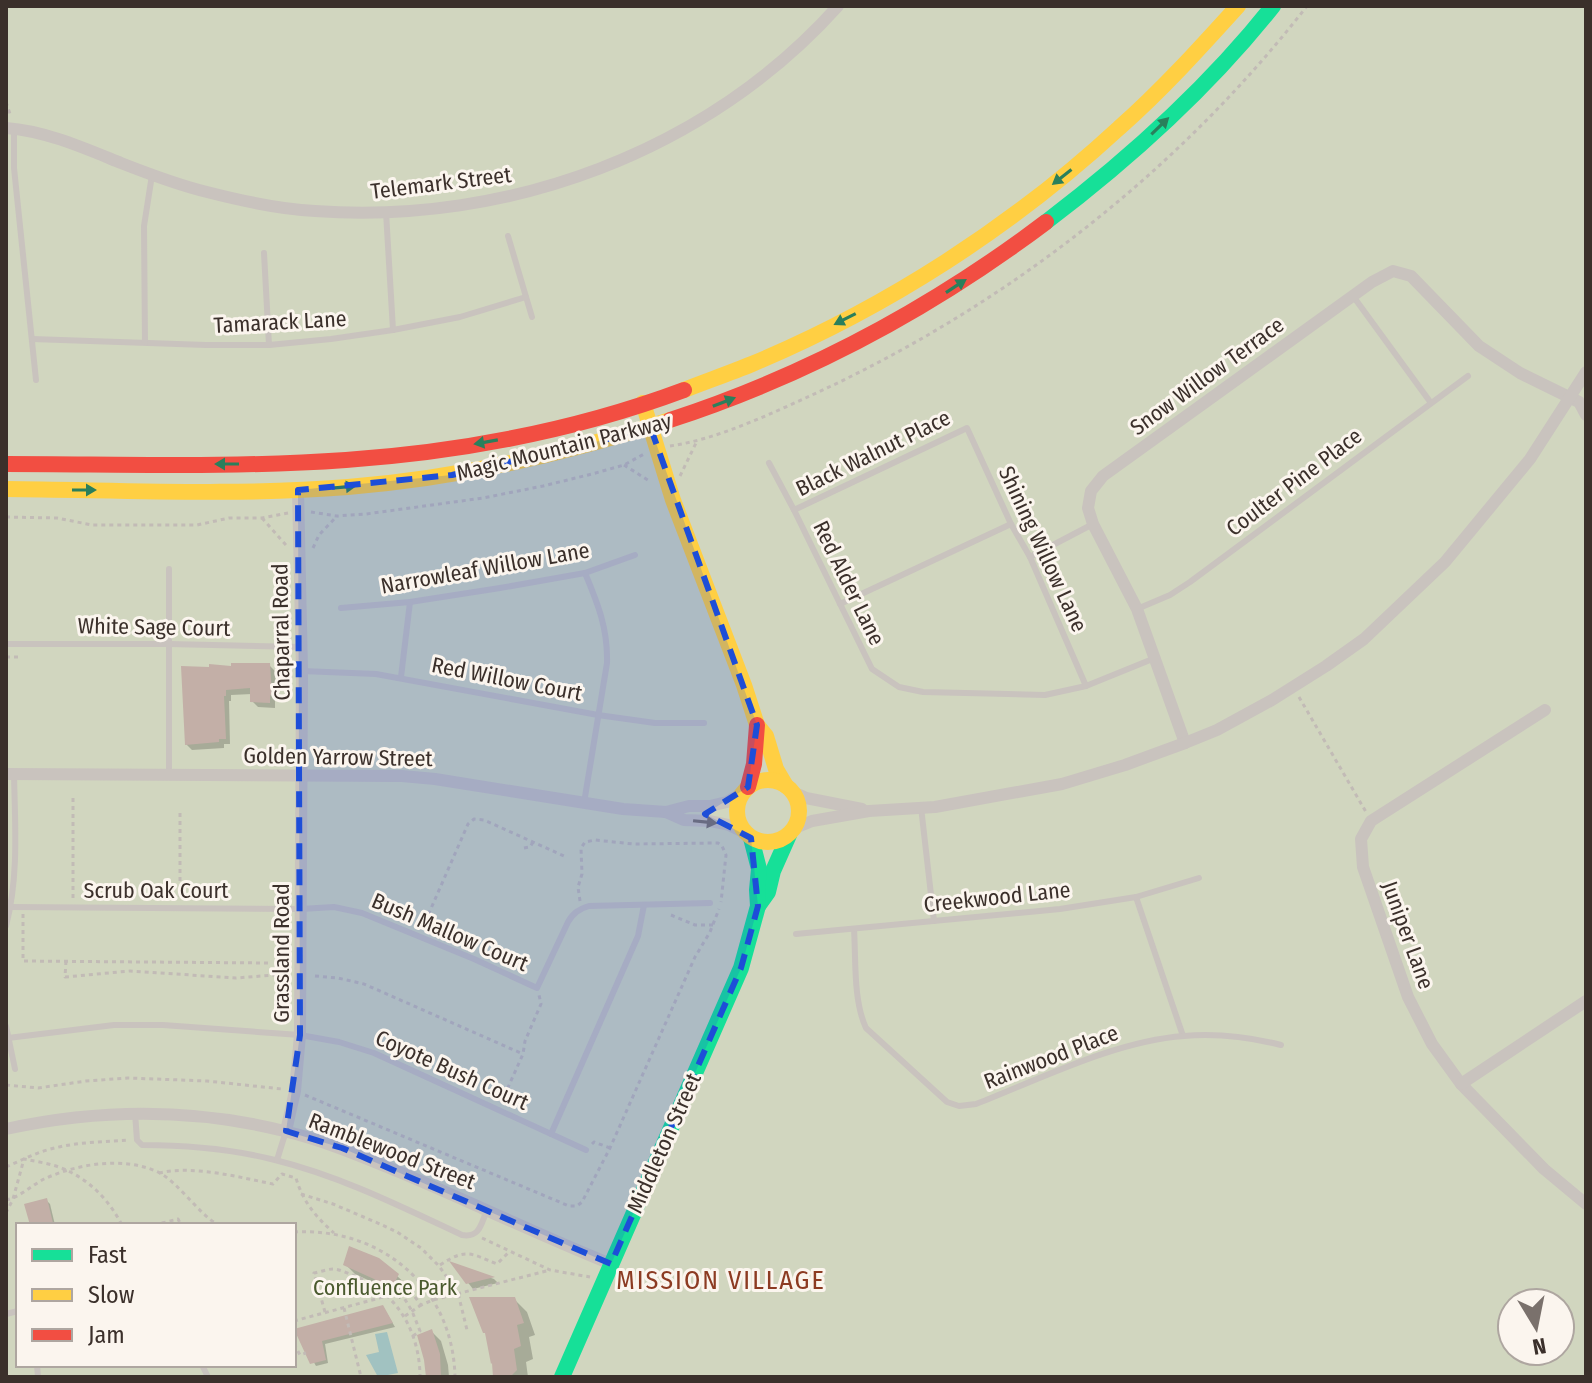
<svg xmlns="http://www.w3.org/2000/svg" width="1592" height="1383" font-family="'Fira Sans Condensed',sans-serif">
	<style>
		.green { fill: #d1d6bf; fill-rule: evenodd }
		.water { fill: #a1c2c1 }
		.shadow { fill: #0003 }
		.building { fill: #c3afa7 }
		.lines { fill: none; stroke-linecap: round; stroke-linejoin: round }
		.path { stroke: #c2bbb6; stroke-width: 3; stroke-dasharray: 4 4; stroke-linecap: butt }
		.lane { stroke: #c9c3be; stroke-width: 6 }
		.street { stroke: #c9c3be; stroke-width: 12 }
		.fast { stroke: #16e098; stroke-width: 16 }
		.slow { stroke: #ffcf43; stroke-width: 16 }
		.jam { stroke: #f24e42; stroke-width: 16 }
		.oneway { fill: #2a7f5c }
		.oneway2 { fill: #7b726d }
		.marked { fill: #1d4ed8; fill-opacity: 0.2; stroke: #1d4ed8; stroke-width: 6; stroke-dasharray: 16 10; stroke-linejoin: round }
		.labels { text-anchor: middle; dominant-baseline: central; stroke-width: 6; stroke-linejoin: round; paint-order: stroke }
		.street-label { font-size: 22px; fill: #3b302b; stroke: #fbf5ee }
		.park-label { font-size: 22px; fill: #4a5a2e; stroke: #fbf5ee }
		.quarter-label { font-size: 26px; letter-spacing: 2px; fill: #8c3b22; stroke: #fbf5ee }
	</style>
	<rect width="100%" height="100%" fill="#f0ebe5"/>
	<path class="green" d="M 6,6 L 1586,6 L 1586,1377 L 6,1377 ZM 18,1225 L 294,1225 L 294,1365 L 18,1365 ZM 1512,1303 L 1560,1303 L 1560,1351 L 1512,1351 Z"/>
	<path class="water" d="M 387,1332 L 398,1373 L 378,1377 L 366,1355 L 379,1352 L 375,1334 Z"/>
	<g class="shadow">
		<path d="M 269,665 L 275,671 L 277,700 L 275,700 L 275,708 L 258,707 L 252,701 L 252,694 L 231,695 L 231,701 L 229,701 L 230,744 L 224,744 L 224,748 L 192,750 L 186,744 L 183,668 Z"/>
		<path d="M 46,1200 L 50,1204 L 55,1225 L 32,1225 Z"/>
		<path d="M 345,1264 L 397,1276 L 407,1285 L 400,1299 L 385,1288 L 355,1274 Z"/>
		<path d="M 454,1265 L 494,1279 L 498,1283 L 473,1289 Z"/>
		<path d="M 514,1299 L 527,1312 L 535,1335 L 529,1337 L 533,1359 L 526,1362 L 528,1377 L 495,1377 Z"/>
		<path d="M 383,1307 L 395,1327 L 325,1344 L 328,1363 L 316,1366 L 296,1331 Z"/>
		<path d="M 431,1331 L 441,1341 L 448,1365 L 449,1377 L 427,1377 Z"/>
	</g>
	<g class="building">
		<path d="M 231,663 L 270,663 L 272,696 L 270,695 L 270,703 L 250,702 L 250,688 L 226,690 L 226,696 L 224,696 L 226,739 L 219,739 L 219,742 L 185,745 L 181,666 L 209,667 L 209,664 L 231,666 Z"/>
		<path d="M 47,1198 L 53,1223 L 44,1225 L 30,1225 L 24,1204 Z"/>
		<path d="M 349,1246 L 379,1258 L 399,1274 L 390,1292 L 374,1279 L 343,1265 Z"/>
		<path d="M 449,1261 L 495,1277 L 466,1284 Z"/>
		<path d="M 469,1297 L 515,1297 L 524,1323 L 517,1325 L 521,1346 L 514,1349 L 517,1370 L 510,1377 L 493,1377 L 492,1363 L 491,1364 L 485,1333 L 483,1333 Z"/>
		<path d="M 383,1305 L 393,1323 L 322,1341 L 326,1360 L 310,1364 L 294,1329 Z"/>
		<path d="M 432,1329 L 440,1354 L 441,1377 L 426,1377 L 424,1360 L 417,1335 Z"/>
	</g>
	<g class="lines">
		<g class="path">
			<path d="M 6,102 L 11,117"/>
			<path d="M 670,446 C 718,439 768,415 812,395 C 1004,307 1177,173 1307,6"/>
			<path d="M 624,465 L 651,482"/>
			<path d="M 680,476 L 696,443"/>
			<path d="M 311,512 L 337,516 L 366,514 L 483,498 L 543,486 L 592,474 L 624,465 L 644,454"/>
			<path d="M 6,517 L 57,518 L 92,525 L 197,525 L 229,518 L 262,518 L 288,513"/>
			<path d="M 262,518 L 286,545"/>
			<path d="M 313,548 L 319,535 L 337,516"/>
			<path d="M 6,657 L 20,657"/>
			<path d="M 1299,697 L 1366,812"/>
			<path d="M 180,813 L 180,897"/>
			<path d="M 524,848 L 530,847 L 533,842"/>
			<path d="M 73,898 L 73,794"/>
			<path d="M 580,901 L 578,887 L 582,874 L 581,848 L 585,842 L 595,840 L 633,844 L 718,843 L 722,846 L 726,855 L 721,902"/>
			<path d="M 23,914 L 23,961 L 269,963"/>
			<path d="M 671,915 L 695,925 L 713,925"/>
			<path d="M 422,929 L 468,824 L 474,819 L 484,820 L 564,856"/>
			<path d="M 66,961 L 65,977 L 130,971 L 236,978 L 287,974"/>
			<path d="M 315,976 L 338,978 L 364,984 L 523,1054"/>
			<path d="M 6,1085 L 38,1088 L 86,1081 L 128,1078 L 207,1081 L 282,1089"/>
			<path d="M 305,1095 L 569,1206 L 577,1206 L 582,1202 L 610,1148 L 695,957 L 710,932 L 719,909"/>
			<path d="M 501,1103 L 523,1054 L 525,1041 L 541,1004 L 539,995"/>
			<path d="M 592,1144 L 594,1142 L 610,1148"/>
			<path d="M 6,1167 C 20,1161 33,1154 47,1150 C 74,1142 102,1142 129,1140"/>
			<path d="M 159,1173 C 193,1165 238,1177 273,1184 L 282,1174 L 296,1178 C 303,1202 316,1217 334,1233"/>
			<path d="M 301,1194 L 333,1204 L 380,1224 L 397,1232 L 421,1248 L 439,1266 L 458,1293 L 467,1330"/>
			<path d="M 6,1200 C 20,1197 31,1186 44,1179 C 77,1164 123,1156 158,1172 C 178,1182 198,1213 218,1225"/>
			<path d="M 6,1213 L 13,1199 L 24,1159 C 38,1162 55,1164 68,1171 C 92,1182 110,1202 122,1225"/>
			<path d="M 154,1225 L 178,1219 L 181,1225"/>
			<path d="M 294,1232 C 381,1227 453,1287 455,1377"/>
			<path d="M 482,1238 L 550,1270 L 590,1277"/>
			<path d="M 440,1265 C 466,1248 470,1253 497,1264 L 510,1251"/>
			<path d="M 344,1308 L 361,1377"/>
			<path d="M 325,1312 L 314,1273 C 320,1272 327,1269 333,1269 C 340,1269 349,1274 357,1277 C 398,1293 420,1334 420,1377"/>
			<path d="M 405,1316 L 421,1305"/>
			<path d="M 294,1321 L 387,1296"/>
			<path d="M 413,1336 L 420,1331 L 412,1311 L 398,1288 L 402,1285 L 409,1289 L 421,1305 L 433,1300 L 550,1270"/>
			<path d="M 294,1344 L 300,1355 L 306,1353"/>
		</g>
		<g class="lane">
			<path d="M 14,129 L 14,168 L 36,380"/>
			<path d="M 386,212 L 393,330"/>
			<path d="M 508,236 L 532,317"/>
			<path d="M 264,253 L 269,345"/>
			<path d="M 1353,296 L 1431,403"/>
			<path d="M 32,339 L 206,345 L 269,345 L 331,339 L 393,330 L 460,317 L 526,297"/>
			<path d="M 145,342 L 144,226 L 152,175"/>
			<path d="M 769,463 L 794,510 L 872,669 L 899,687 L 923,692 L 1045,695 L 1086,686 L 1155,658"/>
			<path d="M 794,510 L 967,428 L 1011,524 L 1030,557 L 1086,686"/>
			<path d="M 1030,557 L 1093,524"/>
			<path d="M 840,604 L 1011,524"/>
			<path d="M 341,608 L 410,602 L 500,588 L 585,573 L 635,555"/>
			<path d="M 1137,609 L 1170,595 L 1190,582 L 1468,376"/>
			<path d="M 6,644 L 169,644 L 302,647"/>
			<path d="M 302,671 L 376,674 L 598,715 L 655,723 L 704,723"/>
			<path d="M 401,677 L 410,602"/>
			<path d="M 169,775 L 169,569"/>
			<path d="M 584,803 L 607,663 C 608,629 598,604 585,573"/>
			<path d="M 921,807 L 934,921"/>
			<path d="M 1136,897 L 1183,1036"/>
			<path d="M 11,907 L 301,909 L 334,907 L 362,913 L 474,959 L 537,988 L 568,922 C 573,913 579,909 589,906 L 710,903"/>
			<path d="M 6,926 C 19,876 15,825 14,774"/>
			<path d="M 854,929 C 856,959 853,1000 866,1028 L 947,1102 L 959,1106 L 976,1104 C 1040,1079 1115,1041 1184,1036 C 1218,1033 1249,1037 1281,1045"/>
			<path d="M 796,934 L 1060,909 L 1136,897 L 1199,878"/>
			<path d="M 6,1026 L 15,1069"/>
			<path d="M 8,1038 L 114,1025 L 163,1025 L 300,1035 L 339,1042 L 374,1053 L 586,1150"/>
			<path d="M 135,1113 L 137,1140 L 142,1145 C 187,1145 232,1149 275,1160 C 340,1176 402,1207 462,1235 C 480,1238 481,1224 487,1210"/>
			<path d="M 551,1134 L 638,936 L 644,905"/>
			<path d="M 277,1160 L 286,1131"/>
			<path d="M 6,1314 L 18,1311"/>
			<path d="M 37,1365 L 38,1377"/>
			<path d="M 202,1365 L 208,1377"/>
		</g>
		<g class="street">
			<path d="M 6,128 C 46,131 84,148 121,163 C 149,174 178,185 207,192 C 242,201 278,209 315,211 C 508,225 707,152 838,6"/>
			<path d="M 1545,710 L 1371,821 L 1361,839 L 1363,867 L 1408,997 L 1432,1044 L 1461,1084 L 1544,1169 L 1586,1204"/>
			<path d="M 1185,743 L 1137,609 L 1093,524 L 1088,508 L 1091,491 L 1103,476 L 1372,282 L 1393,271 L 1411,276 L 1479,346 L 1520,373 L 1579,402 L 1586,415"/>
			<path d="M 6,774 L 402,776 L 435,779 L 623,809 L 666,812 L 689,806 L 710,806 L 727,802 L 741,794"/>
			<path d="M 793,792 L 806,798 L 862,809"/>
			<path d="M 666,812 L 684,820 L 710,821 L 729,825 L 744,832"/>
			<path d="M 795,828 L 812,821 L 869,811 L 935,807 L 1062,784 L 1125,765 L 1185,743 L 1217,730 L 1272,700 L 1326,666 L 1364,639 L 1445,562 L 1530,459 L 1586,372"/>
			<path d="M 1461,1084 L 1586,1001"/>
			<path d="M 6,1129 C 98,1109 192,1108 284,1131 C 326,1141 365,1158 404,1174 C 473,1203 541,1236 611,1264"/>
			<path d="M 286,1131 L 295,1091 L 300,1035 L 302,671 L 298,490"/>
		</g>
		<g class="fast">
			<path d="M 1046,222 C 1129,159 1208,88 1273,6"/>
			<path d="M 758,906 L 768,892 L 773,871 L 789,835"/>
			<path d="M 562,1377 L 741,968 L 758,906 L 757,890 L 759,869 L 751,838"/>
		</g>
		<g class="slow">
			<path d="M 684,390 C 707,381 730,373 752,364 C 886,308 1013,226 1119,128 C 1162,90 1200,48 1238,6"/>
			<path d="M 643,403 L 673,500 L 744,685 L 757,725 L 766,736 L 776,769 L 786,786"/>
			<path d="M 6,489 C 120,490 234,496 348,487 C 458,478 566,454 670,420"/>
			<circle cx="768" cy="811" r="31"/>
		</g>
		<g class="jam">
			<path d="M 670,420 C 805,376 932,308 1046,222"/>
			<path d="M 6,464 C 119,464 233,468 346,460 C 459,452 577,430 684,390"/>
			<path d="M 748,787 L 754,764 L 757,725"/>
		</g>
	</g>
	<defs><path id="oneway-solid" d="M-6-.8H1V-3.2L6.5 0L1 3.2V.8H-6Z" transform="scale(2)"/></defs>
	<g class="oneway">
		<use href="#oneway-solid" transform="translate(1160 126) rotate(-44)"/>
		<use href="#oneway-solid" transform="translate(1062 177) rotate(142)"/>
		<use href="#oneway-solid" transform="translate(956 286) rotate(-33)"/>
		<use href="#oneway-solid" transform="translate(845 319) rotate(153)"/>
		<use href="#oneway-solid" transform="translate(724 402) rotate(-21)"/>
		<use href="#oneway-solid" transform="translate(486 442) rotate(170)"/>
		<use href="#oneway-solid" transform="translate(227 464) rotate(180)"/>
		<use href="#oneway-solid" transform="translate(344 487) rotate(-5)"/>
		<use href="#oneway-solid" transform="translate(84 490)"/>
	</g>
	<use class="oneway2" href="#oneway-solid" transform="translate(705 822) rotate(6)"/>
	<path class="marked" d="M 651,429 L 757,725 L 748,787 L 705,814 L 751,838 L 758,906 L 741,968 L 611,1264 L 342,1148 L 286,1131 L 300,1035 L 298,490 L 452,475 Z"/>
	<g class="labels">
		<g class="street-label">
			<text transform="translate(441 183) rotate(-7)">Telemark Street</text>
			<text transform="translate(280 322) rotate(-3)">Tamarack Lane</text>
			<text transform="translate(1207 376) rotate(-36)">Snow Willow Terrace</text>
			<text transform="translate(564 447) rotate(-14)">Magic Mountain Parkway</text>
			<text transform="translate(873 453) rotate(-26)">Black Walnut Place</text>
			<text transform="translate(1294 482) rotate(-37)">Coulter Pine Place</text>
			<text transform="translate(1043 549) rotate(65)">Shining Willow Lane</text>
			<text transform="translate(485 568) rotate(-10)">Narrowleaf Willow Lane</text>
			<text transform="translate(849 583) rotate(64)">Red Alder Lane</text>
			<text transform="translate(154 627) rotate(1)">White Sage Court</text>
			<text transform="translate(281 632) rotate(-91)">Chaparral Road</text>
			<text transform="translate(507 679) rotate(11)">Red Willow Court</text>
			<text transform="translate(338 757) rotate(1)">Golden Yarrow Street</text>
			<text x="156" y="890">Scrub Oak Court</text>
			<text transform="translate(997 897) rotate(-6)">Creekwood Lane</text>
			<text transform="translate(450 932) rotate(23)">Bush Mallow Court</text>
			<text transform="translate(1408 935) rotate(70)">Juniper Lane</text>
			<text transform="translate(281 953) rotate(-90)">Grassland Road</text>
			<text transform="translate(1051 1057) rotate(-21)">Rainwood Place</text>
			<text transform="translate(452 1070) rotate(24)">Coyote Bush Court</text>
			<text transform="translate(664 1143) rotate(-66)">Middleton Street</text>
			<text transform="translate(392 1151) rotate(21)">Ramblewood Street</text>
		</g>
		<g class="park-label">
			<text x="385" y="1287">Confluence Park</text>
		</g>
		<g class="quarter-label">
			<text x="721" y="1280">MISSION VILLAGE</text>
		</g>
	</g>
	<rect width="1592" height="1383" fill="none" stroke="#3b302b" stroke-width="16"/>
	<rect x="16" y="1223" width="280" height="144" fill="#fbf5ee" stroke="#aea6a0" stroke-width="2"/>
	<rect x="32" y="1249" width="40" height="12" fill="#16e098" stroke="#aea6a0" stroke-width="2"/>
	<text x="88" y="1263" font-size="24" fill="#3b302b">Fast</text>
	<rect x="32" y="1289" width="40" height="12" fill="#ffcf43" stroke="#aea6a0" stroke-width="2"/>
	<text x="88" y="1303" font-size="24" fill="#3b302b">Slow</text>
	<rect x="32" y="1329" width="40" height="12" fill="#f24e42" stroke="#aea6a0" stroke-width="2"/>
	<text x="88" y="1343" font-size="24" fill="#3b302b">Jam</text>
	<g transform="translate(1536 1327) rotate(170)"><circle r="38" fill="#fbf5ee" stroke="#aea6a0" stroke-width="2"/>
	<path d="M0-6L14 30L0 20L-14 30Z" fill="#7a716c"/>
	<text y="-12" font-size="22" font-weight="bold" text-anchor="middle" fill="#3b302b">N</text>
	</g>
</svg>
